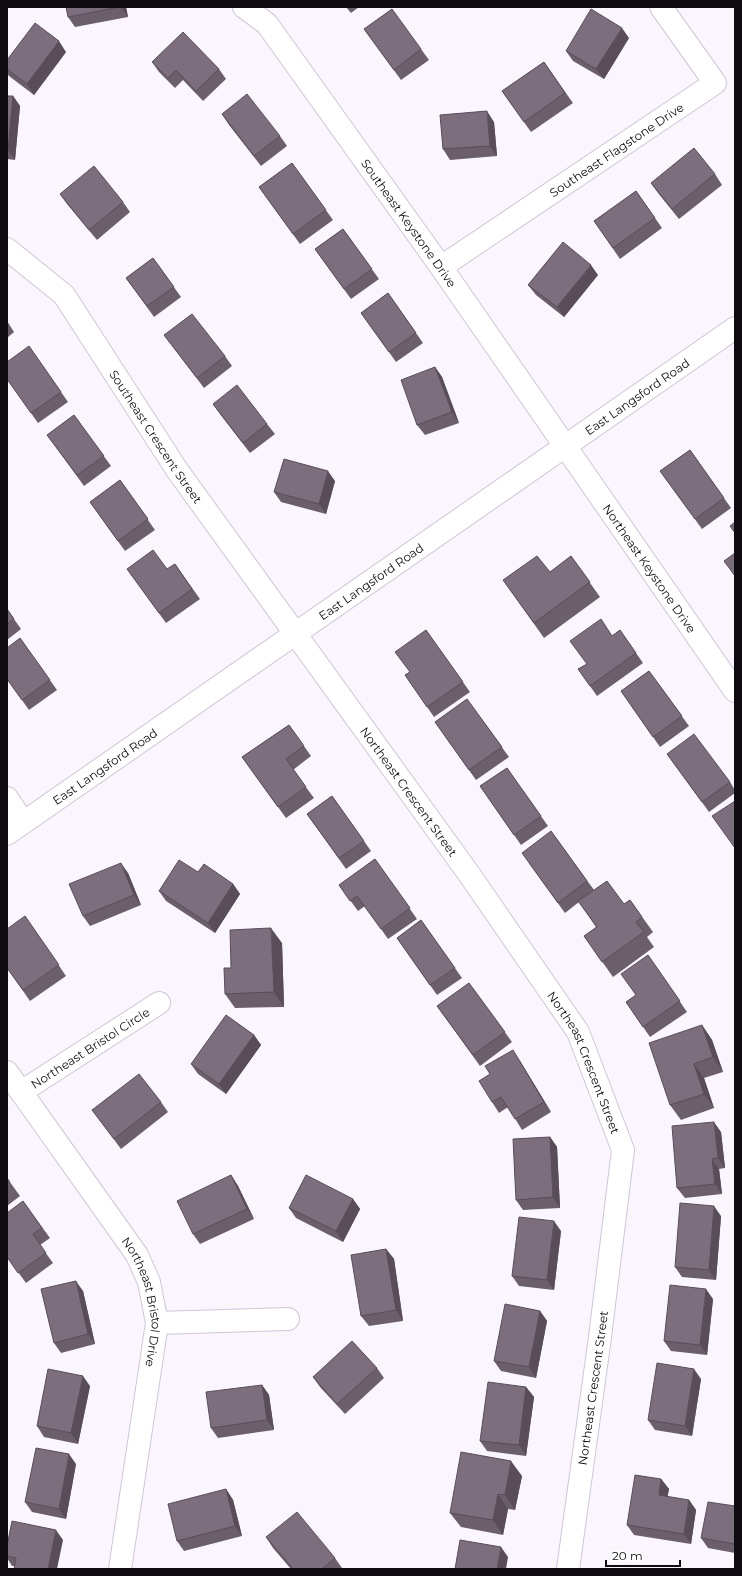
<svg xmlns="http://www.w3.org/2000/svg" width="742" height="1576" font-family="Montserrat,sans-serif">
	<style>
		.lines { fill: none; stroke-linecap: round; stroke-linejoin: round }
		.minor-casing { stroke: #cfc5d8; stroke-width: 24 }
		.tertiary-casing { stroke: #cfc5d8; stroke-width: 24 }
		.minor { stroke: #fff; stroke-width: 22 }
		.tertiary { stroke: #fff; stroke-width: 22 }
		.wall { fill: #6c5f6c }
		.shaded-wall { fill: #584d58 }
		.building { fill: #7d6e7d; stroke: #584d58 }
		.labels { text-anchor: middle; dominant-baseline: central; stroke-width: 4; stroke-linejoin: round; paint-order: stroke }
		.street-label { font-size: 12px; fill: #0e0b11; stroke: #fff }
	</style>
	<rect width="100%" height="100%" fill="#fbf6fe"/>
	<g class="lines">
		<g class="minor-casing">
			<g id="minor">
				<path id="s1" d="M 244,7 L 267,24 L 441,267 L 735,691"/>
				<path id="s2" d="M 7,249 L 64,295 L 177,470 L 469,874 L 578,1032 L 623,1150 L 600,1337 L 568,1569"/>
				<path id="s3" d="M 441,267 L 715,83 L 661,7"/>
				<path d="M 7,798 L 23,822"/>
				<path id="s4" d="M 7,1072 L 137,1255 L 149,1282 L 157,1323 L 120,1569"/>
				<path id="s5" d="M 21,1092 L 159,1003"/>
				<path d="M 157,1323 L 288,1319"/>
			</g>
		</g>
		<g class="tertiary-casing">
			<g id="tertiary">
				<path id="s6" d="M 7,834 L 735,328"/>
			</g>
		</g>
		<use href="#minor" class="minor"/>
		<use href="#tertiary" class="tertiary"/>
	</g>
	<g class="wall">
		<path d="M 66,7 L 126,7 L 128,17 L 75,27 L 68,17 Z"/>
		<path d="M 346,7 L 359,7 L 351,13 Z"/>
		<path d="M 364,29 L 421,49 L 429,60 L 401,80 Z"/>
		<path d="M 629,38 L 604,79 L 573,61 L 566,51 Z"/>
		<path d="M 66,52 L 34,95 L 9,76 L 7,73 L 7,60 Z"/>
		<path d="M 152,62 L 219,69 L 226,79 L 203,101 L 183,80 L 175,88 L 159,72 Z"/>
		<path d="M 544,62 L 573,103 L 531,132 L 502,91 Z"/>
		<path d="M 7,96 L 13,96 L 20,106 L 15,160 L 7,159 Z"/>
		<path d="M 222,114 L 280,136 L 287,146 L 261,166 L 229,125 Z"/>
		<path d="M 494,122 L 497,156 L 450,160 L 443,149 Z"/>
		<path d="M 292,163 L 333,220 L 300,244 L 259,187 Z"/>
		<path d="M 715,174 L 722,185 L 679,219 L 658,193 L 651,183 Z"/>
		<path d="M 636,191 L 662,228 L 620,259 L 594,221 Z"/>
		<path d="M 60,194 L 123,202 L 130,212 L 97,240 L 67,204 Z"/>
		<path d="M 343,229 L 379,279 L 351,299 L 315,249 Z"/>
		<path d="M 153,258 L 181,297 L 154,317 L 126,278 Z"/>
		<path d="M 598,275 L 564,317 L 536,295 L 528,285 Z"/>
		<path d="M 388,293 L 423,343 L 396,362 L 361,313 Z"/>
		<path d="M 7,321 L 14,332 L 7,338 Z"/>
		<path d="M 164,335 L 225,356 L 232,366 L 204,388 Z"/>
		<path d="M 29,346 L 68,402 L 38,423 L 7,379 Z"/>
		<path d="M 435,367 L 442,377 L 459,423 L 425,435 L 417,425 Z"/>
		<path d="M 213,404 L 267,424 L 275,434 L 250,453 L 220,414 Z"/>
		<path d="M 74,415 L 111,466 L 84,486 L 47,435 Z"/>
		<path d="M 690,450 L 731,508 L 702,529 L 660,471 Z"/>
		<path d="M 120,480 L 155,530 L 125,551 L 90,502 Z"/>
		<path d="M 335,481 L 326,514 L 281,502 L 274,492 Z"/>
		<path d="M 571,556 L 600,597 L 544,638 L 503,580 L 550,572 Z"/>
		<path d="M 175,564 L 200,599 L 166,623 L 127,569 L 167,569 Z"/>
		<path d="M 7,609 L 21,629 L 7,640 Z"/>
		<path d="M 426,630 L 470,692 L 434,717 L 405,675 L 410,672 Z"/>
		<path d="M 620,630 L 643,663 L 597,696 L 578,669 L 587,664 L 612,636 Z"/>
		<path d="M 20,638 L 57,690 L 29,710 L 7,679 Z"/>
		<path d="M 649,671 L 689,726 L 660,747 L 621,691 Z"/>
		<path d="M 467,699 L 509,757 L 476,780 L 435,722 Z"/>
		<path d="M 289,725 L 311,756 L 293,770 L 314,798 L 286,818 L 242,757 Z"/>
		<path d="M 667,754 L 730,782 L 735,790 L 735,793 L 709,812 Z"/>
		<path d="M 507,768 L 548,826 L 521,845 L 480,786 Z"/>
		<path d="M 332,796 L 371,851 L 346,869 L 307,814 Z"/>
		<path d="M 551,831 L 594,890 L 624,904 L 630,900 L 653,932 L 647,937 L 654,947 L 613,977 L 584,936 L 596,927 L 579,902 L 565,913 L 529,863 Z"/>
		<path d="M 375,859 L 417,919 L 388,939 L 365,906 L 358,911 L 339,885 Z"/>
		<path d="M 198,872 L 233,884 L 240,894 L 215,933 L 166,901 L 159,891 Z"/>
		<path d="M 128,873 L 141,905 L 90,926 L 83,916 Z"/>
		<path d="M 25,916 L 66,976 L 30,1001 L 7,968 Z"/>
		<path d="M 421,920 L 462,978 L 437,995 L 397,938 Z"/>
		<path d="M 282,943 L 284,1007 L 235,1008 L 225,994 L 231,968 Z"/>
		<path d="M 648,955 L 687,1012 L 650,1037 L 626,1002 L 636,995 Z"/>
		<path d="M 469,983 L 512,1042 L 480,1066 L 437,1006 Z"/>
		<path d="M 702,1025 L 712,1040 L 723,1072 L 704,1078 L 714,1108 L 681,1120 L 670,1105 Z"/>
		<path d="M 254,1035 L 261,1045 L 226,1094 L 198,1074 L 191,1064 Z"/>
		<path d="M 520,1061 L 551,1112 L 522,1130 L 508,1107 L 499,1113 L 492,1102 Z"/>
		<path d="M 161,1102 L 168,1112 L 121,1149 L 92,1110 Z"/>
		<path d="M 721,1132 L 725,1168 L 719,1169 L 722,1194 L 685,1198 L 677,1188 Z"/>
		<path d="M 550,1137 L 557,1147 L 560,1208 L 523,1210 L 516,1200 Z"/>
		<path d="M 231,1175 L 238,1186 L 254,1219 L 200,1244 L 193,1234 Z"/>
		<path d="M 7,1178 L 20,1196 L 7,1206 Z"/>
		<path d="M 353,1199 L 360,1209 L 343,1242 L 296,1218 L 289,1208 Z"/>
		<path d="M 23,1201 L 50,1238 L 40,1245 L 53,1263 L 26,1283 L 7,1257 Z"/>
		<path d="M 721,1216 L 716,1280 L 682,1277 L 675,1267 Z"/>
		<path d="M 561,1231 L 554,1290 L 519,1286 L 512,1276 Z"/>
		<path d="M 386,1249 L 394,1259 L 403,1321 L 369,1326 L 361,1316 Z"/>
		<path d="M 83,1291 L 95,1344 L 61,1353 L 54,1343 Z"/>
		<path d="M 713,1299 L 707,1355 L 671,1351 L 664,1341 Z"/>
		<path d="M 540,1311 L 547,1321 L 536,1378 L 501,1371 L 494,1361 Z"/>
		<path d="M 377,1368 L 384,1378 L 345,1414 L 320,1387 L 313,1377 Z"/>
		<path d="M 701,1379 L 692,1436 L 655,1430 L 648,1420 Z"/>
		<path d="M 262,1385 L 269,1395 L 274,1430 L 218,1438 L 211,1428 Z"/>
		<path d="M 90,1386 L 78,1444 L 44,1437 L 37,1426 Z"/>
		<path d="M 526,1387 L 534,1397 L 526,1456 L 487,1451 L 480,1441 Z"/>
		<path d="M 76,1464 L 66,1519 L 32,1512 L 25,1502 Z"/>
		<path d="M 522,1476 L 515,1510 L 508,1509 L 503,1535 L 461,1527 L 450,1513 Z"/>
		<path d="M 661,1479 L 669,1489 L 667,1497 L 689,1500 L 696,1510 L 691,1544 L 634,1535 L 627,1525 Z"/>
		<path d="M 226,1489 L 233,1500 L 242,1536 L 184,1551 L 177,1541 Z"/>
		<path d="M 735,1506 L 735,1553 L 708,1548 L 701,1538 Z"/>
		<path d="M 266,1537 L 335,1558 L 342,1568 L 341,1569 L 291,1569 L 273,1548 Z"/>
		<path d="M 63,1540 L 14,1566 L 12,1566 L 7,1558 L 7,1546 Z"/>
	</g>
	<g class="shaded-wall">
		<path d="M 121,7 L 126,7 L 128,17 Z"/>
		<path d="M 622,28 L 629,38 L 604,79 L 596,69 Z"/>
		<path d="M 59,41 L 66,52 L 34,95 L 27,84 Z"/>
		<path d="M 13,96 L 20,106 L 15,160 L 8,150 Z"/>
		<path d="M 487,111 L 494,122 L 497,156 L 490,146 Z"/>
		<path d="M 591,265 L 598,275 L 564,317 L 557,307 Z"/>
		<path d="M 435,367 L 442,377 L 459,423 L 452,412 Z"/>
		<path d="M 328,471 L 335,481 L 326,514 L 319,504 Z"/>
		<path d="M 121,863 L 128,873 L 141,905 L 134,895 Z"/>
		<path d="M 233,884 L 240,894 L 215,933 L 208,923 Z"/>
		<path d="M 271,928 L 282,943 L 284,1007 L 274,992 Z"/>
		<path d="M 702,1025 L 712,1040 L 723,1072 L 713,1057 Z"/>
		<path d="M 254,1035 L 261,1045 L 226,1094 L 219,1084 Z"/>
		<path d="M 513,1050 L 520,1061 L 551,1112 L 544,1102 Z"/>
		<path d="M 694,1064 L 704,1078 L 714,1108 L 704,1094 Z"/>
		<path d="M 714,1122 L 721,1132 L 725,1168 L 718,1158 Z"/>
		<path d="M 550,1137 L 557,1147 L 560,1208 L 553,1197 Z"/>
		<path d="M 712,1159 L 719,1169 L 722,1194 L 715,1184 Z"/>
		<path d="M 231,1175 L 238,1186 L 254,1219 L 247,1209 Z"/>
		<path d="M 353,1199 L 360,1209 L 343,1242 L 336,1231 Z"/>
		<path d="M 714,1206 L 721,1216 L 716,1280 L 709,1270 Z"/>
		<path d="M 554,1221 L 561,1231 L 554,1290 L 547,1280 Z"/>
		<path d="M 386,1249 L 394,1259 L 403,1321 L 396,1310 Z"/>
		<path d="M 76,1281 L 83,1291 L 95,1344 L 88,1334 Z"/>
		<path d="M 706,1289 L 713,1299 L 707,1355 L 700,1345 Z"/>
		<path d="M 540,1311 L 547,1321 L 536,1378 L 529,1367 Z"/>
		<path d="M 694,1369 L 701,1379 L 692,1436 L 685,1426 Z"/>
		<path d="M 83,1376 L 90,1386 L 78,1444 L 71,1433 Z"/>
		<path d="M 262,1385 L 269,1395 L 274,1430 L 267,1420 Z"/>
		<path d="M 526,1387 L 534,1397 L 526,1456 L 519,1445 Z"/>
		<path d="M 69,1454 L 76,1464 L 66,1519 L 59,1509 Z"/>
		<path d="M 511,1461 L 522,1476 L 515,1510 L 505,1495 Z"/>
		<path d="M 661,1479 L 669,1489 L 666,1506 L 659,1495 Z"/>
		<path d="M 226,1489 L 233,1500 L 242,1536 L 235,1526 Z"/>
		<path d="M 498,1494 L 508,1509 L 503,1535 L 493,1520 Z"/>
		<path d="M 689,1500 L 696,1510 L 691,1544 L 684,1534 Z"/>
		<path d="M 56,1530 L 63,1540 L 57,1569 L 48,1569 Z"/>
		<path d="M 501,1547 L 508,1557 L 506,1569 L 497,1569 Z"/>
	</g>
	<g class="building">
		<path d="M 66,7 L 119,7 L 68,17 Z"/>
		<path d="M 392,9 L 421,49 L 394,70 L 364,29 Z"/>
		<path d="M 591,9 L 622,28 L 596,69 L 566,51 Z"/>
		<path d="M 35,23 L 59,41 L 27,84 L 7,69 L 7,60 Z"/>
		<path d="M 183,32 L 219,69 L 196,91 L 176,70 L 168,78 L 152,62 Z"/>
		<path d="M 544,62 L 565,93 L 524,122 L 502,91 Z"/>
		<path d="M 247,94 L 280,136 L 254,156 L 222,114 Z"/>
		<path d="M 7,96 L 13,96 L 8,150 L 7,150 Z"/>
		<path d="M 487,111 L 490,146 L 443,149 L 440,115 Z"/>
		<path d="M 694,148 L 715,174 L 672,209 L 651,183 Z"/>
		<path d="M 292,163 L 326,210 L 293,234 L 259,187 Z"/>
		<path d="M 94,166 L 123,202 L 89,230 L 60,194 Z"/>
		<path d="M 636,191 L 655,218 L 613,248 L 594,221 Z"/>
		<path d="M 343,229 L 372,269 L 344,289 L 315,249 Z"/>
		<path d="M 563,242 L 591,265 L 557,307 L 528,285 Z"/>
		<path d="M 153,258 L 174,287 L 147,306 L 126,278 Z"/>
		<path d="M 388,293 L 416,333 L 389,352 L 361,313 Z"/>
		<path d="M 192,314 L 225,356 L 197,378 L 164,335 Z"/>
		<path d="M 29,346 L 61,392 L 31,413 L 7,379 L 7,362 Z"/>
		<path d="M 435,367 L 452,412 L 417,425 L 401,380 Z"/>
		<path d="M 237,385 L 267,424 L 243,443 L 213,404 Z"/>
		<path d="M 74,415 L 104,456 L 77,475 L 47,435 Z"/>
		<path d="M 690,450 L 724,498 L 695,519 L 660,471 Z"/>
		<path d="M 284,459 L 328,471 L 319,504 L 274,492 Z"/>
		<path d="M 120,480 L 148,519 L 118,541 L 90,502 Z"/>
		<path d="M 735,522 L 735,533 L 730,526 Z"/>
		<path d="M 153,550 L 167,569 L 175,564 L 192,589 L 159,613 L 127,569 Z"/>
		<path d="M 735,553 L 735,576 L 724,561 Z"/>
		<path d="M 537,556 L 550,572 L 571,556 L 590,582 L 534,623 L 503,580 Z"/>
		<path d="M 7,609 L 14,619 L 7,624 Z"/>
		<path d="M 601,619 L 612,636 L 620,630 L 636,653 L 590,686 L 578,669 L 587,664 L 570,641 Z"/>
		<path d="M 426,630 L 463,682 L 427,707 L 405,675 L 410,672 L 395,652 Z"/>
		<path d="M 20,638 L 50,680 L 22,700 L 7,679 L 7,648 Z"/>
		<path d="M 649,671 L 682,716 L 653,737 L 621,691 Z"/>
		<path d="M 467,699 L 502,747 L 469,770 L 435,722 Z"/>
		<path d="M 289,725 L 304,746 L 286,759 L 306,787 L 278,807 L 242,757 Z"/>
		<path d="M 694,734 L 730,782 L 702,802 L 667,754 Z"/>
		<path d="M 507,768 L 541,816 L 514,835 L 480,786 Z"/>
		<path d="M 332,796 L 364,841 L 339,858 L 307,814 Z"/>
		<path d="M 735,801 L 735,848 L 712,816 Z"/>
		<path d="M 551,831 L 587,881 L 558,903 L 522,853 Z"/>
		<path d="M 375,859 L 410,908 L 381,929 L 357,896 L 350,901 L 339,885 Z"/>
		<path d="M 179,860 L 198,872 L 204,864 L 233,884 L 208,923 L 159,891 Z"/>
		<path d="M 121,863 L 134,895 L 83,916 L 69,884 Z"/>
		<path d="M 607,881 L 624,904 L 630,900 L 642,917 L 636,922 L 644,932 L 602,962 L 584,936 L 597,927 L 578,901 Z"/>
		<path d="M 25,916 L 59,965 L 23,990 L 7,968 L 7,929 Z"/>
		<path d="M 421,920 L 455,968 L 430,985 L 397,938 Z"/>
		<path d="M 271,928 L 274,992 L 225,994 L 224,968 L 231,968 L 230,930 Z"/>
		<path d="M 648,955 L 680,1001 L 643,1027 L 626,1002 L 636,995 L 621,974 Z"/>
		<path d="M 469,983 L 505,1032 L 473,1055 L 437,1006 Z"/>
		<path d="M 226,1015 L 254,1035 L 219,1084 L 191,1064 Z"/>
		<path d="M 702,1025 L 713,1057 L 694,1064 L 704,1094 L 670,1105 L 649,1043 Z"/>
		<path d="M 513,1050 L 544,1102 L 515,1119 L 501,1097 L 492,1102 L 479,1081 L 490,1074 L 485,1066 Z"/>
		<path d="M 139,1074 L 161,1102 L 114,1139 L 92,1110 Z"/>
		<path d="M 714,1122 L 718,1158 L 712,1159 L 715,1184 L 677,1188 L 672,1126 Z"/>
		<path d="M 550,1137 L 553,1197 L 516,1200 L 513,1139 Z"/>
		<path d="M 231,1175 L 247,1209 L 193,1234 L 177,1201 Z"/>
		<path d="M 306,1175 L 353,1199 L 336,1231 L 289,1208 Z"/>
		<path d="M 7,1178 L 10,1182 L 7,1184 Z"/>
		<path d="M 23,1201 L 42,1228 L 33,1234 L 46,1253 L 18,1273 L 7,1257 L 7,1213 Z"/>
		<path d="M 680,1203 L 714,1206 L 709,1270 L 675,1267 Z"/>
		<path d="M 519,1217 L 554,1221 L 547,1280 L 512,1276 Z"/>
		<path d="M 386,1249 L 396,1310 L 361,1316 L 351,1255 Z"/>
		<path d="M 76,1281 L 88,1334 L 54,1343 L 41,1289 Z"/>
		<path d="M 670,1285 L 706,1289 L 700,1345 L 664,1341 Z"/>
		<path d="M 505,1304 L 540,1311 L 529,1367 L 494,1361 Z"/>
		<path d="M 352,1341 L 377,1368 L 337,1404 L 313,1377 Z"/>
		<path d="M 657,1363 L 694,1369 L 685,1426 L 648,1420 Z"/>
		<path d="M 48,1369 L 83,1376 L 71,1433 L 37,1426 Z"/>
		<path d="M 488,1382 L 526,1387 L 519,1445 L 480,1441 Z"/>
		<path d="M 262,1385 L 267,1420 L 211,1428 L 206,1392 Z"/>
		<path d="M 36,1448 L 69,1454 L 59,1509 L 25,1502 Z"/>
		<path d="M 461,1452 L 511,1461 L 505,1495 L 498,1494 L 493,1520 L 450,1513 Z"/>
		<path d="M 635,1475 L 661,1479 L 659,1495 L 689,1500 L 684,1534 L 627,1525 Z"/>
		<path d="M 226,1489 L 235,1526 L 177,1541 L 168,1504 Z"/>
		<path d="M 708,1502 L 735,1506 L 735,1544 L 701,1538 Z"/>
		<path d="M 297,1512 L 335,1558 L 322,1569 L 293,1569 L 266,1537 Z"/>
		<path d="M 12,1521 L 56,1530 L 48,1569 L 14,1569 L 16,1558 L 7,1556 L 7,1546 Z"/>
		<path d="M 460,1540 L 501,1547 L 497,1569 L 455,1569 Z"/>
	</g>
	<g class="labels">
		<g class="street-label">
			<text stroke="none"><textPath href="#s3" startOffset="211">Southeast Flagstone Drive</textPath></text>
			<text stroke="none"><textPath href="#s1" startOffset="273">Southeast Keystone Drive</textPath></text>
			<text stroke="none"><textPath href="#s6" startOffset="767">East Langsford Road</textPath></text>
			<text stroke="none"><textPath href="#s2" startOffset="242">Southeast Crescent Street</textPath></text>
			<text stroke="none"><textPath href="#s1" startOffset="694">Northeast Keystone Drive</textPath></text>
			<text stroke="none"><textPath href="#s6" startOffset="443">East Langsford Road</textPath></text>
			<text stroke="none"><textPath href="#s6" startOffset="119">East Langsford Road</textPath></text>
			<text stroke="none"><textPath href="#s2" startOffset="678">Northeast Crescent Street</textPath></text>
			<text stroke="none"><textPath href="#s5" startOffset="82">Northeast Bristol Circle</textPath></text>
			<text stroke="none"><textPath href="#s2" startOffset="1002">Northeast Crescent Street</textPath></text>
			<text stroke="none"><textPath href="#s4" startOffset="272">Northeast Bristol Drive</textPath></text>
			<text transform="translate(593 1388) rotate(-82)">Northeast Crescent Street</text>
		</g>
	</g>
	<rect width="742" height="1576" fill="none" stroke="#0e0b11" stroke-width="16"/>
	<path d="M606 1560v6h74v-6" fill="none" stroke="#0e0b11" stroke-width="2"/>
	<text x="612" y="1560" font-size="12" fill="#0e0b11" stroke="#ffffff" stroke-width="3" paint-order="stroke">20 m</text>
</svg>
